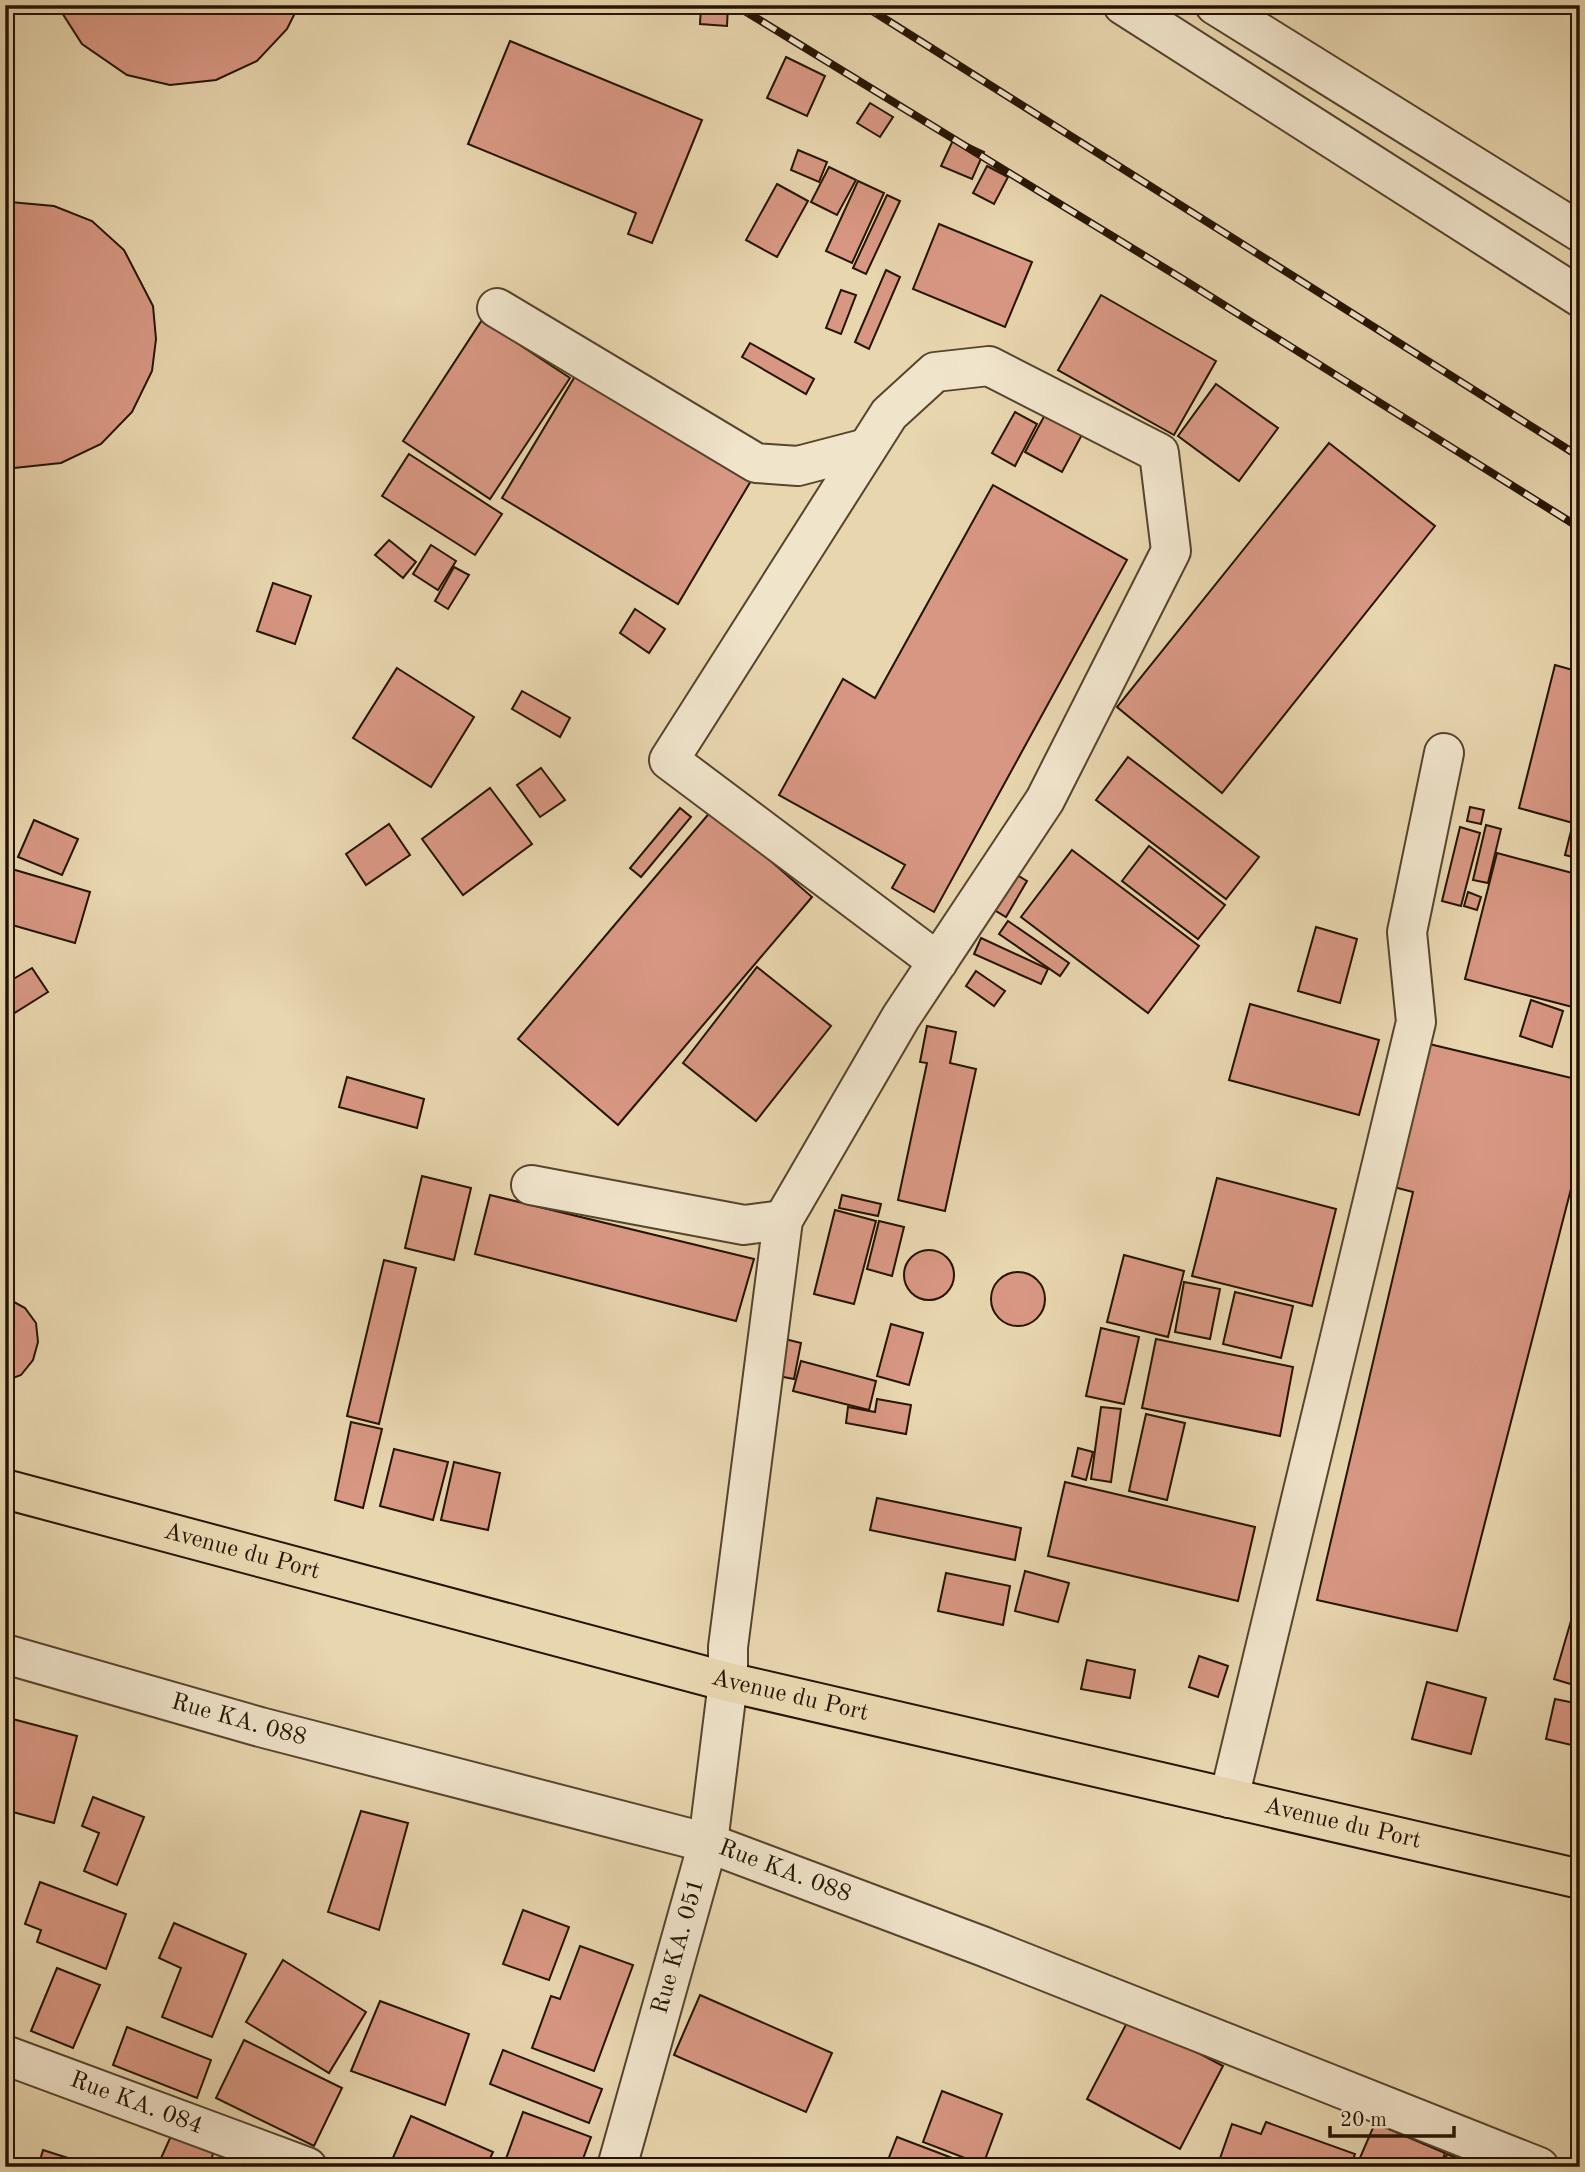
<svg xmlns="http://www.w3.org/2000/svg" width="1585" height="2172" font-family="'Old Standard TT',serif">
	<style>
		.building { fill: #d89783; stroke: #251400; stroke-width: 2 }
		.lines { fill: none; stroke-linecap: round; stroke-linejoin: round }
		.minor-casing { stroke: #56442c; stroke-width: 42 }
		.major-casing { stroke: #251400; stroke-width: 42 }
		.minor { stroke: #f0e4cb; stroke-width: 38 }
		.major { stroke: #e8d6af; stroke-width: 38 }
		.rail-casing { stroke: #251400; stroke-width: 8 }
		.rail { stroke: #f0e4cb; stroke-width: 5; stroke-dasharray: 16; stroke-linecap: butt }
		.labels { text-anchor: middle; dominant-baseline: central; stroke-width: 7; stroke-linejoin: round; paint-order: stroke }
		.street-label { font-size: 24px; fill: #251400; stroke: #f0e4cb }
	</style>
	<rect width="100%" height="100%" fill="#e8d6af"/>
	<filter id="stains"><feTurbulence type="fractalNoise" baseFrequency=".00286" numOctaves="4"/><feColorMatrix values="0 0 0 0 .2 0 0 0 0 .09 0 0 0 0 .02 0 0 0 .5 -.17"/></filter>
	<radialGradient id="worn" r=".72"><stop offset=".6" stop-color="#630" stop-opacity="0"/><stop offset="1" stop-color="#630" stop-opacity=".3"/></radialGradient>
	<g class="building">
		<path d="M 57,5 L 299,5 L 287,29 L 257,61 L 216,80 L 170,85 L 127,75 L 82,44 Z"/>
		<path d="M 701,5 L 728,5 L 727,26 L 700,24 Z"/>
		<path d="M 510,41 L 702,120 L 652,243 L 628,234 L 636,213 L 468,144 Z"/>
		<path d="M 786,57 L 825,76 L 807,116 L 767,98 Z"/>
		<path d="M 870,103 L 893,117 L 880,137 L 857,123 Z"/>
		<path d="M 954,138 L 984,152 L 972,179 L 941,166 Z"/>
		<path d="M 798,150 L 827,162 L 819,182 L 791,170 Z"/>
		<path d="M 987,166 L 1008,177 L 994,204 L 973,193 Z"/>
		<path d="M 829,167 L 856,180 L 837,215 L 811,202 Z"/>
		<path d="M 858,181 L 884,193 L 852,263 L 826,251 Z"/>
		<path d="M 777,184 L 808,201 L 777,257 L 746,240 Z"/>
		<path d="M 887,195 L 900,201 L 866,274 L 853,268 Z"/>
		<path d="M 10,202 L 54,206 L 92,221 L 124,250 L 153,306 L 156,339 L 152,371 L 132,412 L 101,444 L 61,463 L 14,468 L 5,466 L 5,204 Z"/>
		<path d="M 939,224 L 1032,262 L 1005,327 L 913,289 Z"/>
		<path d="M 886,270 L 900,277 L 869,349 L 855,342 Z"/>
		<path d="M 841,290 L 856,295 L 841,334 L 826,328 Z"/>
		<path d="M 1101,295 L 1216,361 L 1174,435 L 1058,370 Z"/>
		<path d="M 482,320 L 570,378 L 490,499 L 403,441 Z"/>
		<path d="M 750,343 L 814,379 L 806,394 L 742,357 Z"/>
		<path d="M 580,368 L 755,474 L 678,604 L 502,498 Z"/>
		<path d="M 1216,384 L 1278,428 L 1239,481 L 1178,436 Z"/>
		<path d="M 1048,409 L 1085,429 L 1062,472 L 1025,452 Z"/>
		<path d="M 1015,412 L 1037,424 L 1015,466 L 992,453 Z"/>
		<path d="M 1329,443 L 1435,526 L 1222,793 L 1117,707 Z"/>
		<path d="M 409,454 L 502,514 L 475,555 L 382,496 Z"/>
		<path d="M 993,485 L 1127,560 L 934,912 L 892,888 L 905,865 L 779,795 L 843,679 L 875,698 Z"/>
		<path d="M 389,540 L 416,562 L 403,578 L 375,555 Z"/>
		<path d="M 431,545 L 456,561 L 438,590 L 413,574 Z"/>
		<path d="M 454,567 L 469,575 L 448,609 L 435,601 Z"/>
		<path d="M 273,583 L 311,596 L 295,644 L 257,631 Z"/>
		<path d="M 635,609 L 665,629 L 649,653 L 620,633 Z"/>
		<path d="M 1555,665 L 1580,672 L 1580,859 L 1565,855 L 1573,823 L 1519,808 Z"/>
		<path d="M 397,668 L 474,717 L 431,787 L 353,738 Z"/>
		<path d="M 522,691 L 570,718 L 560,737 L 512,709 Z"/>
		<path d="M 1128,757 L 1259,857 L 1226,899 L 1096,800 Z"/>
		<path d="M 541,768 L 565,800 L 540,817 L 517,785 Z"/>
		<path d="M 490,788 L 532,844 L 463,895 L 422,839 Z"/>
		<path d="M 1470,807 L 1484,810 L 1481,824 L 1467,821 Z"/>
		<path d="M 680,808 L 691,817 L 641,877 L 630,868 Z"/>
		<path d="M 712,810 L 812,897 L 618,1125 L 518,1039 Z"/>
		<path d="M 34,820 L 78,839 L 62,875 L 18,857 Z"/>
		<path d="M 389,824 L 410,855 L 366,885 L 346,854 Z"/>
		<path d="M 1486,825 L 1501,829 L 1488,883 L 1473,880 Z"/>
		<path d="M 1460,827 L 1480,833 L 1461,906 L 1442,901 Z"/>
		<path d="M 1149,846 L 1225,905 L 1198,939 L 1122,881 Z"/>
		<path d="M 1072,850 L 1199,946 L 1148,1013 L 1021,917 Z"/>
		<path d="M 1497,853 L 1580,875 L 1580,1009 L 1465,979 Z"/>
		<path d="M 5,867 L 90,892 L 75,943 L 5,923 Z"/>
		<path d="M 1007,869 L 1027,881 L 1006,917 L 986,905 Z"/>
		<path d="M 1468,892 L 1481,897 L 1477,910 L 1464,906 Z"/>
		<path d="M 1008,921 L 1069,963 L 1060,976 L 999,934 Z"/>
		<path d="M 1316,927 L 1357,939 L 1340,1003 L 1298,991 Z"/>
		<path d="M 981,938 L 1048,969 L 1041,984 L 974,954 Z"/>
		<path d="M 757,967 L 831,1026 L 756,1121 L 683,1063 Z"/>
		<path d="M 32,968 L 48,992 L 5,1019 L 5,984 Z"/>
		<path d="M 976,971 L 1005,991 L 994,1006 L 966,986 Z"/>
		<path d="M 1531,1000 L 1563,1011 L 1552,1047 L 1520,1036 Z"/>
		<path d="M 1250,1004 L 1379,1040 L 1359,1115 L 1229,1080 Z"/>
		<path d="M 927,1026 L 956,1032 L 950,1063 L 976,1069 L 945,1211 L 898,1200 L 927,1063 L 920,1062 Z"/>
		<path d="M 1425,1043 L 1580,1080 L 1580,1154 L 1457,1631 L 1317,1600 L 1413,1192 L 1386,1185 Z"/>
		<path d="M 347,1077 L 424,1099 L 417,1128 L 339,1107 Z"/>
		<path d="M 422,1176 L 471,1188 L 454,1260 L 405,1248 Z"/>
		<path d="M 1217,1178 L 1336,1209 L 1312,1306 L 1192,1276 Z"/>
		<path d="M 490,1195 L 754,1259 L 736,1321 L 475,1254 Z"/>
		<path d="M 842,1195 L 881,1204 L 878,1216 L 839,1208 Z"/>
		<path d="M 835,1210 L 876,1221 L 854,1304 L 814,1294 Z"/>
		<path d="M 879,1221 L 904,1227 L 892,1276 L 867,1269 Z"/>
		<circle cx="929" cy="1275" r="25"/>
		<path d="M 1124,1255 L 1184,1271 L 1168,1337 L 1107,1322 Z"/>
		<path d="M 384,1260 L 416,1268 L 379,1424 L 347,1416 Z"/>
		<circle cx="1018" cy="1299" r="27"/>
		<path d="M 1184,1282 L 1220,1289 L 1210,1339 L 1175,1332 Z"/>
		<path d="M 1235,1292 L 1293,1306 L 1281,1358 L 1223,1344 Z"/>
		<path d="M 5,1297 L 25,1308 L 36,1323 L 38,1342 L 33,1360 L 21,1375 L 5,1381 Z"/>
		<path d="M 891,1324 L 923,1333 L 909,1385 L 877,1376 Z"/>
		<path d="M 1101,1328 L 1139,1337 L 1124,1404 L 1086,1396 Z"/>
		<path d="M 785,1339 L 801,1343 L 794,1379 L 778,1376 Z"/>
		<path d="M 1156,1339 L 1293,1367 L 1280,1436 L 1142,1408 Z"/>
		<path d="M 801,1361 L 876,1381 L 869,1410 L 793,1391 Z"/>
		<path d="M 877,1399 L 911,1405 L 906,1434 L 846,1423 L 848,1407 L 875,1412 Z"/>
		<path d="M 1101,1407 L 1121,1409 L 1111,1482 L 1091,1479 Z"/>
		<path d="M 1146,1414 L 1185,1423 L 1167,1500 L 1129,1491 Z"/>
		<path d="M 351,1422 L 382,1429 L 363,1508 L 335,1500 Z"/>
		<path d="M 1078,1448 L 1093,1452 L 1086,1480 L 1072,1476 Z"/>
		<path d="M 394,1449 L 448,1462 L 433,1520 L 380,1506 Z"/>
		<path d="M 454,1462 L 500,1473 L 488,1530 L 441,1520 Z"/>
		<path d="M 1065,1482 L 1255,1527 L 1238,1601 L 1048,1556 Z"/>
		<path d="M 877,1498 L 1021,1528 L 1015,1560 L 870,1530 Z"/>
		<path d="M 1025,1571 L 1069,1583 L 1058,1622 L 1015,1611 Z"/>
		<path d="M 946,1573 L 1010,1586 L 1003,1625 L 938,1611 Z"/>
		<path d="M 1580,1590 L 1580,1687 L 1554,1679 Z"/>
		<path d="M 1199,1656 L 1228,1666 L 1218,1697 L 1189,1687 Z"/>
		<path d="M 1087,1660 L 1135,1670 L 1130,1698 L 1081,1689 Z"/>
		<path d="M 1427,1682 L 1486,1698 L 1471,1754 L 1412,1739 Z"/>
		<path d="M 1555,1699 L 1580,1704 L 1580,1747 L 1546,1739 Z"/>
		<path d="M 5,1717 L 77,1736 L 54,1823 L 5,1810 Z"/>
		<path d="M 93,1797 L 144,1817 L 117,1885 L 84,1871 L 99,1833 L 82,1826 Z"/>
		<path d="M 361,1811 L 408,1823 L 379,1930 L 328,1912 Z"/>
		<path d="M 40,1882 L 126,1914 L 106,1969 L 37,1942 L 41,1930 L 25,1924 Z"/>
		<path d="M 523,1910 L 569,1927 L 549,1980 L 503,1964 Z"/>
		<path d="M 174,1923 L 246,1954 L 212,2037 L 162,2017 L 181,1968 L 159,1958 Z"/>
		<path d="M 580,1946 L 633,1965 L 594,2071 L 532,2048 L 551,1996 L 560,1999 Z"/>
		<path d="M 283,1960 L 366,2012 L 329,2073 L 246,2022 Z"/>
		<path d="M 57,1968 L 100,1985 L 73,2048 L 31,2031 Z"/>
		<path d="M 700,1995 L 832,2053 L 806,2112 L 674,2055 Z"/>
		<path d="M 380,2001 L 469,2034 L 445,2105 L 351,2071 Z"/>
		<path d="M 1130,2017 L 1223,2066 L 1180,2149 L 1087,2099 Z"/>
		<path d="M 127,2027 L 211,2060 L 197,2098 L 113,2065 Z"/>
		<path d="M 244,2040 L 342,2088 L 314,2146 L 216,2098 Z"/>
		<path d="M 503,2050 L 602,2089 L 589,2123 L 490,2084 Z"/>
		<path d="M 942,2091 L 1002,2114 L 983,2165 L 923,2142 Z"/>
		<path d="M 523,2112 L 591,2137 L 580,2167 L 503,2167 Z"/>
		<path d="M 411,2116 L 493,2152 L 486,2167 L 406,2167 L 392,2160 Z"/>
		<path d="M 1266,2122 L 1355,2154 L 1350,2167 L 1217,2167 L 1232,2124 L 1261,2134 Z"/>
		<path d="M 1375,2123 L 1445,2153 L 1440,2167 L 1356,2167 Z"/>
		<path d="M 171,2136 L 215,2149 L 208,2167 L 157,2167 Z"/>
		<path d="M 897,2137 L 976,2167 L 886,2165 Z"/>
		<path d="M 43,2150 L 96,2167 L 38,2167 Z"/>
		<path d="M 1447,2154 L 1481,2167 L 1442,2167 Z"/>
		<path d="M 225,2155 L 253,2167 L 221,2167 Z"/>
	</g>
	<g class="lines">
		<g class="minor-casing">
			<g id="minor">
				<path d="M 1123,5 L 1580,297"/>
				<path d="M 1215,5 L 1580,232"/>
				<path d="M 497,308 L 756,463 L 798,466 L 867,448"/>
				<path d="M 531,1185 L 744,1225 L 783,1220"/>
				<path id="s1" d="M 5,1654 L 260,1727 L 708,1843 L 982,1946 L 1539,2167"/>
				<path d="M 1229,1798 L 1416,1022 L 1407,932 L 1444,753"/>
				<path id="s2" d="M 5,2055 L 307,2167"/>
				<path id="s3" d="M 617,2167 L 708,1843 L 728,1682 L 728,1647 L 783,1220 L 901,1017 L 1045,800 L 1171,551 L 1159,453 L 989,366 L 935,372 L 889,414 L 669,760 L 938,962"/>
			</g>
		</g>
		<g class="major-casing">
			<g id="major">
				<path id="s4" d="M 5,1489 L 728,1682 L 1580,1879"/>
			</g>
		</g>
		<use href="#minor" class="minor"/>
		<use href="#major" class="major"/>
		<g class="rail-casing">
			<g id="rail">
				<path d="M 735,5 L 1184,280 L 1580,528"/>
				<path d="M 863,5 L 1580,457"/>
			</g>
		</g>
		<use href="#rail" class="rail"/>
	</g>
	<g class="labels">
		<g class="street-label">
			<text stroke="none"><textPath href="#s4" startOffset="245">Avenue du Port</textPath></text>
			<text stroke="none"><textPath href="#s4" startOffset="812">Avenue du Port</textPath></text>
			<text stroke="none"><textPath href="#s1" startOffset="243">Rue KA. 088</textPath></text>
			<text stroke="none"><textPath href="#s4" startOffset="1379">Avenue du Port</textPath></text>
			<text stroke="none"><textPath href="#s1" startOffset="810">Rue KA. 088</textPath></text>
			<text stroke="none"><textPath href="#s3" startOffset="229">Rue KA. 051</textPath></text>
			<text stroke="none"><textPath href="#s2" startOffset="140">Rue KA. 084</textPath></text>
		</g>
	</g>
	<rect width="1585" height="2172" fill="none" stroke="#e8d6af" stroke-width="28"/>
	<rect x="7" y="7" width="1571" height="2158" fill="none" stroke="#251400" stroke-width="3.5"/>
	<rect x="14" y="14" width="1557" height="2144" fill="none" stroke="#251400" stroke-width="2"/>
	<path d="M1330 2126v10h124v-10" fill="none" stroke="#251400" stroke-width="3.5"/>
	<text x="1340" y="2126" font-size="21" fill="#251400" stroke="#f0e4cb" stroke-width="5" paint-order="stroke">20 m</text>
	<rect width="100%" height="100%" filter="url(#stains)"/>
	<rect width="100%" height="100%" fill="url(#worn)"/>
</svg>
